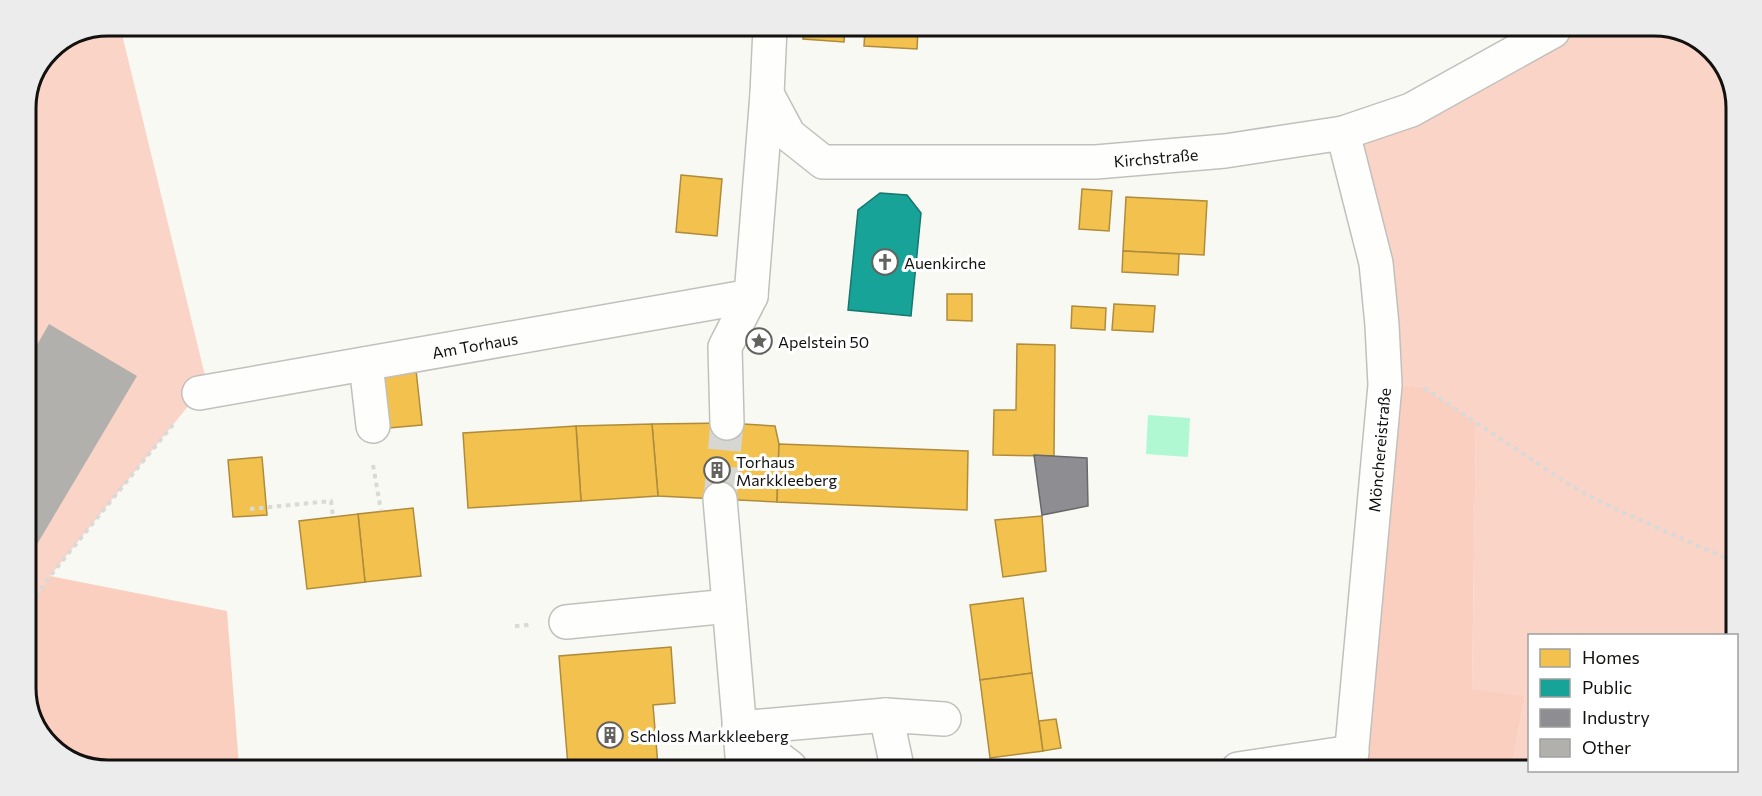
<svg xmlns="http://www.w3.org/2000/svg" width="1762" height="796" font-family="Commissioner,sans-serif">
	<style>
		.green { fill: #fad4c7 }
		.forest { fill: #facfc0 }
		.water { fill: #b0f8d1 }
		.homes { fill: #f2c14e; stroke: #af8c3b; stroke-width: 1.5 }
		.public { fill: #17a398; stroke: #16776f; stroke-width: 1.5 }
		.industry { fill: #8d8d92; stroke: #68686b; stroke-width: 1.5 }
		.building { fill: #b1b0ad }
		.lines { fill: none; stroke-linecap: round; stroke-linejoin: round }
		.minor-tunnel { stroke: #d6d6d2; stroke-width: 33; stroke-dasharray: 33 16; stroke-linecap: butt }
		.minor-casing { stroke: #c1c0bd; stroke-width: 36 }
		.path { stroke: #d9d9d7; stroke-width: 4; stroke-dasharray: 4.5 4.5; stroke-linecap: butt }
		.minor { stroke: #fefefd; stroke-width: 33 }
		.labels { text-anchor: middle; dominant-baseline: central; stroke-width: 6; stroke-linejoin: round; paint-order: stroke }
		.street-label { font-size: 16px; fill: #12110f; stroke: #fff }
		.poi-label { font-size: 16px; fill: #12110f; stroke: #fff; text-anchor: start }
		.rim { fill: none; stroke: #12110f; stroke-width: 3 }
	</style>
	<rect width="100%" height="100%" fill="#f9f9f4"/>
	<g class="green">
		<path d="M 108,26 L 120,26 L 209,392 L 198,394 L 50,576 L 26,612 L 26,103 L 50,50 Z"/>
		<path d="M 1553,31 L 1686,32 L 1722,62 L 1736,103 L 1731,635 L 1530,636 L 1529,770 L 1511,770 L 1525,696 L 1472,690 L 1476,422 L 1423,387 L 1400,385 L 1343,133 Z"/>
	</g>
	<g class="forest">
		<path d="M 1400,385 L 1423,387 L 1476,422 L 1472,689 L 1525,696 L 1511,770 L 1350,769 Z"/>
		<path d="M 50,576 L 227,611 L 239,765 L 76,764 L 42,738 L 26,693 L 26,612 Z"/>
	</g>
	<path class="water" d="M 1148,415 L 1190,418 L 1188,457 L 1146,454 Z"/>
	<g class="homes">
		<path d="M 804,28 L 845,29 L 844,42 L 803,39 Z"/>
		<path d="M 865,29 L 918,29 L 917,49 L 864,46 Z"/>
		<path d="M 681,175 L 722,179 L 717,236 L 676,232 Z"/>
		<path d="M 1082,189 L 1112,191 L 1109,231 L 1079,229 Z"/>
		<path d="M 1126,197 L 1207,201 L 1204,255 L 1123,251 Z"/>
		<path d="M 1123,251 L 1179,254 L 1178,275 L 1122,272 Z"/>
		<path d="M 947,294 L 972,294 L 972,321 L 947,320 Z"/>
		<path d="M 1114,304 L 1155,306 L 1153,332 L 1112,330 Z"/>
		<path d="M 1072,306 L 1106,308 L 1105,330 L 1071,328 Z"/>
		<path d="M 1017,344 L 1055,345 L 1054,456 L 993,455 L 994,410 L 1016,410 Z"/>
		<path d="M 416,370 L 422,425 L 389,428 L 383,374 Z"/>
		<path d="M 727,423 L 775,426 L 779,444 L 777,502 L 658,496 L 652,424 Z"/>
		<path d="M 652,424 L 658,496 L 581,501 L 576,426 Z"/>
		<path d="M 576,426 L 581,501 L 468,508 L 463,433 Z"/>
		<path d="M 779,444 L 968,451 L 967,510 L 777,502 Z"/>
		<path d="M 262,457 L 267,515 L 233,517 L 228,460 Z"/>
		<path d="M 413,508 L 421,576 L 365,582 L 358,514 Z"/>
		<path d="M 358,514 L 365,582 L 307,589 L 299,521 Z"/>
		<path d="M 1042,516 L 1046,571 L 1003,577 L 995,520 Z"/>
		<path d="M 1023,598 L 1032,673 L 980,680 L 970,605 Z"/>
		<path d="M 671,647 L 675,703 L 653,705 L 658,766 L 568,766 L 559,656 Z"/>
		<path d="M 1032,673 L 1043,751 L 990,758 L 980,680 Z"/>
		<path d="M 1056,719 L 1061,748 L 1043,751 L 1039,721 Z"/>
	</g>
	<path class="public" d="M 880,193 L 907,195 L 921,213 L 911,316 L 848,310 L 858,210 Z"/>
	<path class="industry" d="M 1034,455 L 1087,458 L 1088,506 L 1042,515 Z"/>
	<path class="building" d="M 49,324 L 137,376 L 33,551 L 26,547 L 26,364 Z"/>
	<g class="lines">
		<path class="minor-tunnel" d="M 720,499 L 727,423"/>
		<g class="minor-casing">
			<g id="minor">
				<path id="s1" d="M 767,94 L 789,135 L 823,162 L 1096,162 L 1225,151 L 1343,133 L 1411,110 L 1553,31"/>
				<path d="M 1343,133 L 1376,263 L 1382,325 L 1385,385 L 1350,769"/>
				<path d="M 366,364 L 373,426"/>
				<path id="s2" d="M 199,393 L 751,296"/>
				<path d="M 727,423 L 725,347 L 751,296 L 767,94 L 770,28"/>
				<path d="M 720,499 L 743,767"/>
				<path d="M 566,622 L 729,606"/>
				<path d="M 739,728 L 886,715"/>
				<path d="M 739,728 L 790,767"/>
				<path d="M 897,767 L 886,715 L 944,719"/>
				<path d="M 1238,769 L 1352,752"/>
			</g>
		</g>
		<g class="path">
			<path d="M 26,114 L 30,111"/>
			<path d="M 1424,388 L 1573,487 L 1609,506 L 1732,561"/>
			<path d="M 373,465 L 381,511"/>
			<path d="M 250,509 L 331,501 L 333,517"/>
			<path d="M 26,612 L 50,576 L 175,422"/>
			<path d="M 515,626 L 529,625"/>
		</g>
		<use href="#minor" class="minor"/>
	</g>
	<defs>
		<g id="church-ring" transform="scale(1.35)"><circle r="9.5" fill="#fff" stroke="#63625f" stroke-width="1.5"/><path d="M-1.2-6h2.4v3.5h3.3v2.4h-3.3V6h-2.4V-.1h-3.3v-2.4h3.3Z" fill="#63625f"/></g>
		<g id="sight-ring" transform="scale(1.35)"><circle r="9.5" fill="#fff" stroke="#63625f" stroke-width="1.5"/><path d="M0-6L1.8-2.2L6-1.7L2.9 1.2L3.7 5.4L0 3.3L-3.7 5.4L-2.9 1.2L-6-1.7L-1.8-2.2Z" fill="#63625f"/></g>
		<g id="building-ring" transform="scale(1.35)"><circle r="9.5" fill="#fff" stroke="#63625f" stroke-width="1.5"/><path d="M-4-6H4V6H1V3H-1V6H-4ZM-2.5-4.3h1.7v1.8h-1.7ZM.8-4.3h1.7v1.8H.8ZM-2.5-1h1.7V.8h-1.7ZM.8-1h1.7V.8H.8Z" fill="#63625f"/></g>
	</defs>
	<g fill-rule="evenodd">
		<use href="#church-ring" x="885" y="262"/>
		<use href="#sight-ring" x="759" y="341"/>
		<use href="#building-ring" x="717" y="470"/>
		<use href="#building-ring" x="610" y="735"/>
	</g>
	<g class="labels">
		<g class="street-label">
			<text stroke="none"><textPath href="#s1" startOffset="423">Kirchstraße</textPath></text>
			<text stroke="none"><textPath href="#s2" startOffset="280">Am Torhaus</textPath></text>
			<text transform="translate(1379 450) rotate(-85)">Mönchereistraße</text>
		</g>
		<g class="poi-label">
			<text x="904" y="262">Auenkirche</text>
			<text x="778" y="341">Apelstein 50</text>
			<text x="736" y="461">Torhaus<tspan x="736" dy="18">Markkleeberg</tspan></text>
			<text x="630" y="735">Schloss Markkleeberg</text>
		</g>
	</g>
	<path d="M0 0H1762V796H0ZM108 36H1654A72 72 0 0 1 1726 108V688A72 72 0 0 1 1654 760H108A72 72 0 0 1 36 688V108A72 72 0 0 1 108 36Z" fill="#ececec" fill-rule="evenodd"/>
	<path class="rim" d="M108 36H1654A72 72 0 0 1 1726 108V688A72 72 0 0 1 1654 760H108A72 72 0 0 1 36 688V108A72 72 0 0 1 108 36Z"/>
	<rect x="1528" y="634" width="210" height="138" fill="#ffffff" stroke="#a0a09f" stroke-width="1.5"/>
	<rect x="1540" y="649" width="30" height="18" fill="#f2c14e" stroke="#a0a09f" stroke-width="1.5"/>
	<text x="1582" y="664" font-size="18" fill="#12110f">Homes</text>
	<rect x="1540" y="679" width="30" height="18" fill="#17a398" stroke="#a0a09f" stroke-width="1.5"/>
	<text x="1582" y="694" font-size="18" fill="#12110f">Public</text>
	<rect x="1540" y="709" width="30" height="18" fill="#8d8d92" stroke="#a0a09f" stroke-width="1.5"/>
	<text x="1582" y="724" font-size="18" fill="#12110f">Industry</text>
	<rect x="1540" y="739" width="30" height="18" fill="#b1b0ad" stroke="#a0a09f" stroke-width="1.5"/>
	<text x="1582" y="754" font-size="18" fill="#12110f">Other</text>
</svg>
